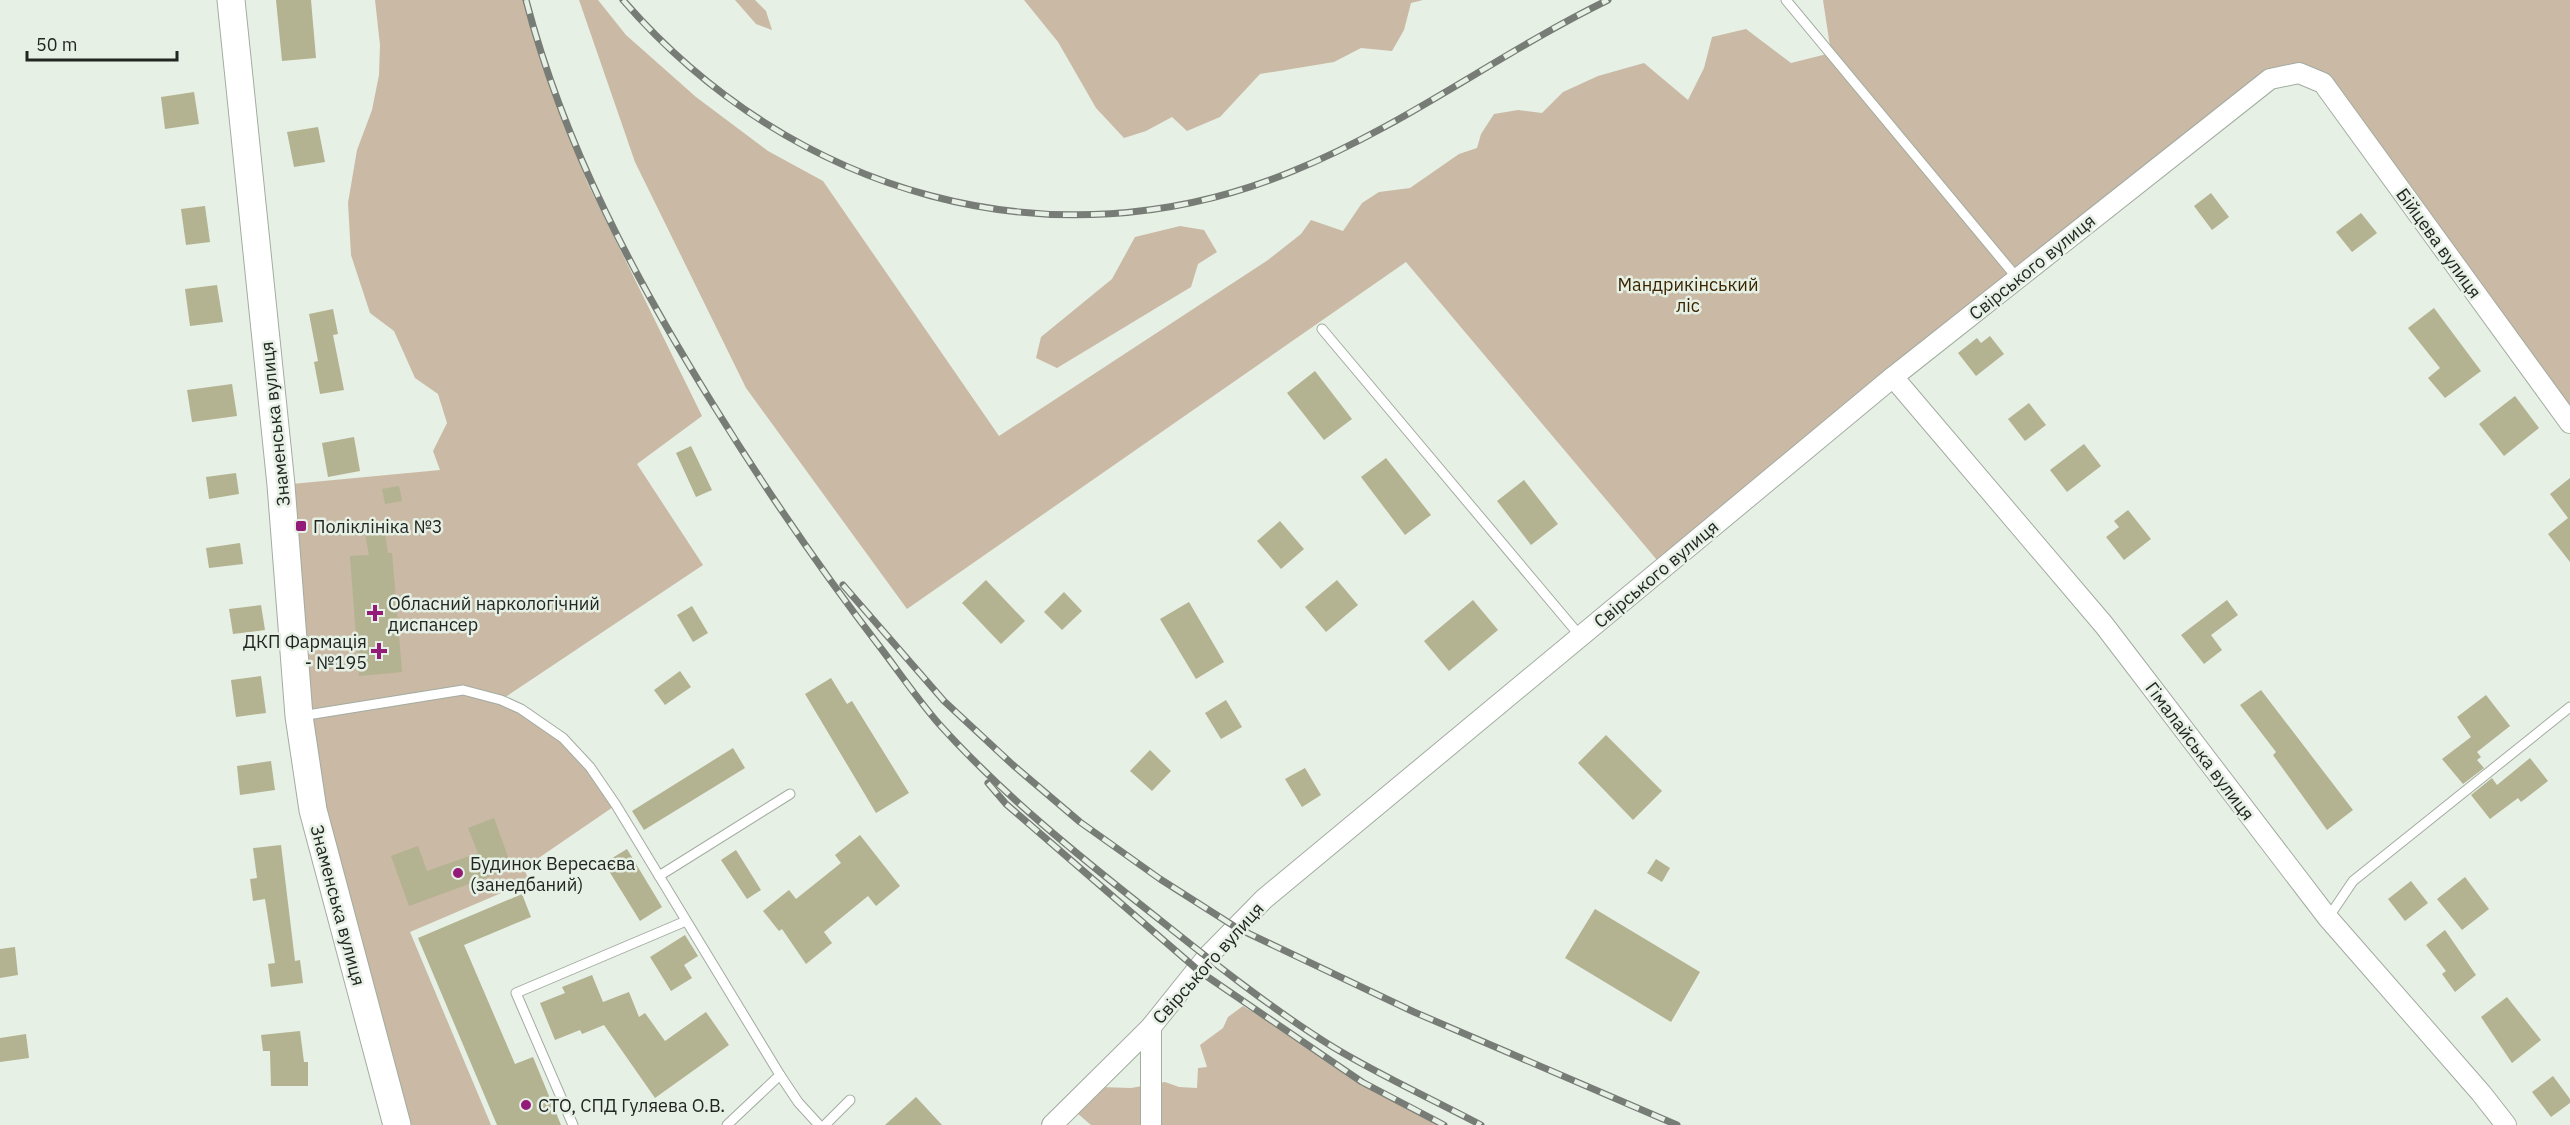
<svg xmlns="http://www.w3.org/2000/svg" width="2570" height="1125" font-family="'IBM Plex Sans',sans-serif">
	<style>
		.green { fill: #c9b9a5 }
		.building { fill: #b3b291 }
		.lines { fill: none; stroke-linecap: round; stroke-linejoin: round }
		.service-casing { stroke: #a3aca1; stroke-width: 11 }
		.minor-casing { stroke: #a3aca1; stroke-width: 22 }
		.secondary-casing { stroke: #a3aca1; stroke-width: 29 }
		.service { stroke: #fff; stroke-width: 9 }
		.minor { stroke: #fff; stroke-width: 20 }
		.secondary { stroke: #fff; stroke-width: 27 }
		.rail-casing { stroke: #777d76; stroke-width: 7 }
		.rail { stroke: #e7f0e5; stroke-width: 4.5; stroke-dasharray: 14; stroke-linecap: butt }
		.poi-dot { fill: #931c79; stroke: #e7f0e5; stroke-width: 2 }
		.labels { text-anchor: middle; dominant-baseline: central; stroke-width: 5; stroke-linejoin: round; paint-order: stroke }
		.street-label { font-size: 18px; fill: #222622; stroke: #e7f0e5 }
		.park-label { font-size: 18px; fill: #3b2400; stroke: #e7f0e5 }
		.poi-label { font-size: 18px; fill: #222622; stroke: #e7f0e5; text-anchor: start }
	</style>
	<rect width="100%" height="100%" fill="#e7f0e5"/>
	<g class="green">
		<path d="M 375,0 L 525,0 L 534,33 L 587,182 L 702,416 L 637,464 L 703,565 L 501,700 L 563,738 L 616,805 L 524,868 L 529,881 L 410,932 L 491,1125 L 397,1125 L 313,810 L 281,485 L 440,470 L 433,451 L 447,423 L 438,394 L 415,378 L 394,331 L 370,313 L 351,255 L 348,203 L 357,150 L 372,110 L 379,75 L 380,45 Z"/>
		<path d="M 579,0 L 598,0 L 626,35 L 696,97 L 768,151 L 823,181 L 999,436 L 1268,260 L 1301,234 L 1311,220 L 1343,231 L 1362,203 L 1379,192 L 1410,188 L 1459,154 L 1477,148 L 1481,134 L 1494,114 L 1518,110 L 1542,113 L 1563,92 L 1598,76 L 1644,63 L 1688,100 L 1704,68 L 1712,37 L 1746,29 L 1791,63 L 1831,53 L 1823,0 L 2570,0 L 2570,423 L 2323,84 L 2270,79 L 1662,566 L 1406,262 L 907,609 L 746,388 L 635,162 Z"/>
		<path d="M 735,0 L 755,0 L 766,11 L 772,30 L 756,24 Z"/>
		<path d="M 1024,0 L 1423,0 L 1411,3 L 1404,30 L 1392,51 L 1361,48 L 1334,62 L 1260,74 L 1220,117 L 1187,131 L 1172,117 L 1146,131 L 1124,138 L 1096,108 L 1058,42 Z"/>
		<path d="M 1180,226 L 1204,230 L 1217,252 L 1198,264 L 1191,287 L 1057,368 L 1036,358 L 1041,337 L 1112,279 L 1135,237 Z"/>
		<path d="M 1243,1006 L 1439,1125 L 1091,1125 L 1070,1107 L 1099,1087 L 1131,1088 L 1165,1082 L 1179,1087 L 1197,1088 L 1198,1068 L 1207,1067 L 1200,1045 L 1223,1028 L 1228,1017 Z"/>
	</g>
	<g class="building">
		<path d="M 276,0 L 311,0 L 316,58 L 282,61 Z"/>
		<path d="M 194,92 L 199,124 L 165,129 L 161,97 Z"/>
		<path d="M 318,127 L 325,162 L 294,167 L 287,132 Z"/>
		<path d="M 2211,193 L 2229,217 L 2212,230 L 2194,206 Z"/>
		<path d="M 205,206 L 210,242 L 186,245 L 181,209 Z"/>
		<path d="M 2361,213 L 2377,233 L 2352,252 L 2336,232 Z"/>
		<path d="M 217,285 L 223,322 L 190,326 L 185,289 Z"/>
		<path d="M 2434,308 L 2481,371 L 2445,398 L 2428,378 L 2440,368 L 2408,328 Z"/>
		<path d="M 333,309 L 338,334 L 333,335 L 344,390 L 320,394 L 314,362 L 318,361 L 309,314 Z"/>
		<path d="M 1990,336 L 2004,354 L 1976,376 L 1958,353 L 1977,338 L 1981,343 Z"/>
		<path d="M 1315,371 L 1352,419 L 1324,440 L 1287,393 Z"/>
		<path d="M 232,384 L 237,416 L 192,422 L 187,390 Z"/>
		<path d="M 2515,396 L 2539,428 L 2504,456 L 2479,424 Z"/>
		<path d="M 2029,403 L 2046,425 L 2025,441 L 2008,419 Z"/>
		<path d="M 354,437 L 360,471 L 328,477 L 322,443 Z"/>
		<path d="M 2084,444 L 2101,466 L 2067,492 L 2050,470 Z"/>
		<path d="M 691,446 L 712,490 L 696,497 L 676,453 Z"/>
		<path d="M 1386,458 L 1431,515 L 1405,535 L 1361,477 Z"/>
		<path d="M 236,473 L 239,494 L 209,499 L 206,477 Z"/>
		<path d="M 2570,478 L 2570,562 L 2548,534 L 2568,518 L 2550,494 Z"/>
		<path d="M 1524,480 L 1558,524 L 1531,545 L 1497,501 Z"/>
		<path d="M 399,486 L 402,501 L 385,504 L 382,489 Z"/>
		<path d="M 2128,510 L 2151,539 L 2124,560 L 2106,537 L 2119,527 L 2114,521 Z"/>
		<path d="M 1280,521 L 1304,549 L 1281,569 L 1257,541 Z"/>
		<path d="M 383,523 L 388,553 L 392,553 L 402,672 L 359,676 L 350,556 L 369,555 L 364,527 Z"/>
		<path d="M 240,543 L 243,564 L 209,568 L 206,548 Z"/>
		<path d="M 986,580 L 1025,621 L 1001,644 L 962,603 Z"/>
		<path d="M 1337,580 L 1358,605 L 1326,632 L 1305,607 Z"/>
		<path d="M 1064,592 L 1082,611 L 1062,630 L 1044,612 Z"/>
		<path d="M 1473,600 L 1498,630 L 1449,671 L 1424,641 Z"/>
		<path d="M 2227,600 L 2238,615 L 2211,635 L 2222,650 L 2204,664 L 2181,635 Z"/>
		<path d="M 1189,602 L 1224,662 L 1196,679 L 1160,619 Z"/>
		<path d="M 261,605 L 265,630 L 233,634 L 229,609 Z"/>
		<path d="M 692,606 L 708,633 L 693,642 L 677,615 Z"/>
		<path d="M 680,671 L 691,687 L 665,705 L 654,690 Z"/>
		<path d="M 261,676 L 266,713 L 236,717 L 231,680 Z"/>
		<path d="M 831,678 L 847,704 L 852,701 L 909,793 L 876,813 L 805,694 Z"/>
		<path d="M 2261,690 L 2353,810 L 2327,830 L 2273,755 L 2276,752 L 2240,705 Z"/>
		<path d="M 2486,695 L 2510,726 L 2477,752 L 2481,757 L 2477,760 L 2484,768 L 2463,784 L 2442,759 L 2471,737 L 2457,717 Z"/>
		<path d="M 1226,700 L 1242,727 L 1221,739 L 1205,713 Z"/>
		<path d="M 1606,735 L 1662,791 L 1633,820 L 1578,763 Z"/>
		<path d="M 733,748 L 745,768 L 644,830 L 632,811 Z"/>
		<path d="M 1150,750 L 1171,771 L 1152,791 L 1130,771 Z"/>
		<path d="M 2530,758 L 2548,781 L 2521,802 L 2518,798 L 2490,819 L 2471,795 L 2492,778 L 2497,785 Z"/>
		<path d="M 271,761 L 275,790 L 240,795 L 237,766 Z"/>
		<path d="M 1305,768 L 1321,795 L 1302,807 L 1285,779 Z"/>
		<path d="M 494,818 L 512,868 L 409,906 L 391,856 L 418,846 L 427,871 L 478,853 L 468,828 Z"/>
		<path d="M 860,835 L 900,886 L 876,906 L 868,896 L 824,932 L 832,943 L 806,964 L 782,929 L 779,931 L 763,911 L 789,890 L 796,899 L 841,863 L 835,855 Z"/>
		<path d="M 281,845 L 295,961 L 300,960 L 303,983 L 271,987 L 268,964 L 275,963 L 265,899 L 253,901 L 250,879 L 257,878 L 253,848 Z"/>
		<path d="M 627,849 L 662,907 L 640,921 L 604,863 Z"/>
		<path d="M 736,850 L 761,890 L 747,899 L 721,860 Z"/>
		<path d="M 1656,859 L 1670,868 L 1662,882 L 1647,873 Z"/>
		<path d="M 2465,877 L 2489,909 L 2462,930 L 2437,899 Z"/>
		<path d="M 2411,881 L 2428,903 L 2405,921 L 2388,899 Z"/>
		<path d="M 522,894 L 531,917 L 464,945 L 515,1064 L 533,1057 L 561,1125 L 497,1125 L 418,938 Z"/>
		<path d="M 1595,909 L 1700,972 L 1671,1022 L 1565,958 Z"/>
		<path d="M 2445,930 L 2476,975 L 2455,992 L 2442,974 L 2446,971 L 2426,945 Z"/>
		<path d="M 685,935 L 698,956 L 684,965 L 692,978 L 671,991 L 650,957 Z"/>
		<path d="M 15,947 L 18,975 L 0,978 L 0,949 Z"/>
		<path d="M 592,975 L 603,1002 L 629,992 L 639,1017 L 645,1013 L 665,1041 L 706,1012 L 729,1045 L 655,1098 L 604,1025 L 582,1034 L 580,1030 L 555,1040 L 540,1003 L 565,993 L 562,987 Z"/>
		<path d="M 2507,997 L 2541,1040 L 2512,1063 L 2481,1017 Z"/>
		<path d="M 300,1031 L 304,1062 L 308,1062 L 308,1086 L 271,1086 L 270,1051 L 263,1051 L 261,1035 Z"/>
		<path d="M 26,1034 L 29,1058 L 0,1062 L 0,1038 Z"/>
		<path d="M 2553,1076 L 2570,1099 L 2570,1103 L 2551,1117 L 2532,1092 Z"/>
		<path d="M 916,1097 L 942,1125 L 885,1125 Z"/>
	</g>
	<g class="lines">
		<g class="service-casing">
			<g id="service">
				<path d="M 1786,0 L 2018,279"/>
				<path d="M 1322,329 L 1581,637"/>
				<path d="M 301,716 L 463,690 L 501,700 L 521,709 L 563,738 L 590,767 L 616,805 L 780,1075 L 727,1125"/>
				<path d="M 659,876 L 790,794"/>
				<path d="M 2328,918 L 2353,881 L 2570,707"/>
				<path d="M 780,1075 L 798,1102 L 819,1125"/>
				<path d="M 573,1125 L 516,993 L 686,921"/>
				<path d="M 825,1125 L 850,1100"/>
			</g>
		</g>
		<g class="minor-casing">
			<g id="minor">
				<path d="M 1893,377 L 2104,625 L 2328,918 L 2481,1093 L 2506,1125"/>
				<path d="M 1052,1125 L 1151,1027 L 1207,957 L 1264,899 L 1893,377 L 2270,79 L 2299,73 L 2323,83 L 2570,423"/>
				<path d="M 1151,1125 L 1151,1027"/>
			</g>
		</g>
		<g class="secondary-casing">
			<path id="secondary" d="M 231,0 L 281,485 L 299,716 L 313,810 L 397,1125"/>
		</g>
		<use href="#service" class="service"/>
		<use href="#minor" class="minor"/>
		<use href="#secondary" class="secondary"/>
		<g class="rail-casing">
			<g id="rail">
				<path d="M 526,0 C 564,146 635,279 714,406 C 766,490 823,573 883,651 C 901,675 919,701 939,724 C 1003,795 1080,857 1155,916 C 1210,960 1273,1010 1333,1047 C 1381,1076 1432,1099 1481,1125"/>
				<path d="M 623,0 C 791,194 1052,271 1293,171 C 1404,126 1501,52 1608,0"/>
				<path d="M 843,585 L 944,701 L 1013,765 L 1080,822 L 1160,879 L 1237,928 L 1414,1012 L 1677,1125"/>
				<path d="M 988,783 L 1006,804 L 1199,971 L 1362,1082 L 1444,1125"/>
			</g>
		</g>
		<use href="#rail" class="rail"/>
	</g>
	<g class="poi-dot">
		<rect x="295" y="520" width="12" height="12" rx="3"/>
		<path d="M372 604h6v6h6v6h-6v6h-6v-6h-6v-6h6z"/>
		<path d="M376 642h6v6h6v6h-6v6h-6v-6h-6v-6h6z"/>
		<circle cx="458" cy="873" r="6"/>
		<circle cx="526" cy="1105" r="6"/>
	</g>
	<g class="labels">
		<g class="street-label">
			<text transform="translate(2439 243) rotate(54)">Бійцева вулиця</text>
			<text transform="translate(2032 267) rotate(-39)">Свірського вулиця</text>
			<text transform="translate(275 424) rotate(-96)">Знаменська вулиця</text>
			<text transform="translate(1656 574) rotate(-40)">Свірського вулиця</text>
			<text transform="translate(2200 751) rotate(53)">Гімалайська вулиця</text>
			<text transform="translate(338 905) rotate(75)">Знаменська вулиця</text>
			<text transform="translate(1208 963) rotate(-48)">Свірського вулиця</text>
		</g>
		<g class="park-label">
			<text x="1688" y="284">Мандрикінський<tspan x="1688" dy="21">ліс</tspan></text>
		</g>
		<g class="poi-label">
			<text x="313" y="526">Поліклініка №3</text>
			<text x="388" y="603">Обласний наркологічний<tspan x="388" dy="21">диспансер</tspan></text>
			<text x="367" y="641" text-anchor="end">ДКП Фармація<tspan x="367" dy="21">- №195</tspan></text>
			<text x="470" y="863">Будинок Вересаєва<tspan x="470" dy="21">(занедбаний)</tspan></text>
			<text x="538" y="1105">СТО, СПД Гуляева О.В.</text>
		</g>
	</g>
	<path d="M27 51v9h150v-9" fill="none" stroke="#222622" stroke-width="3"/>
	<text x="36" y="51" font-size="18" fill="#222622" stroke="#e7f0e5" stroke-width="4.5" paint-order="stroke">50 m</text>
</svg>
